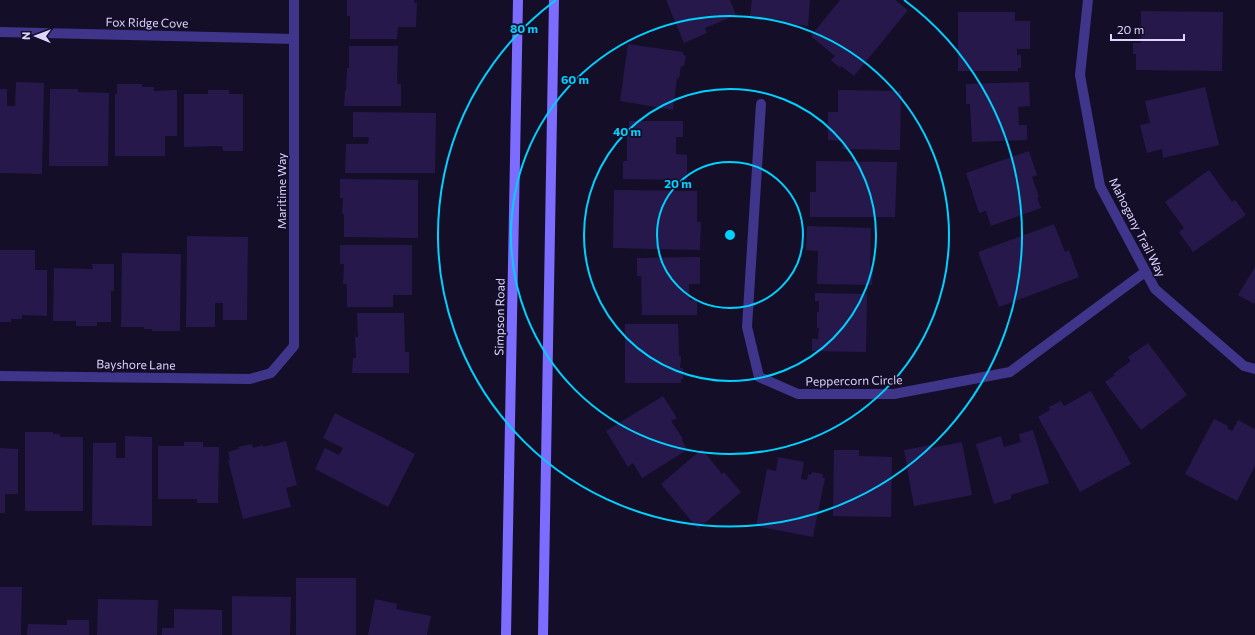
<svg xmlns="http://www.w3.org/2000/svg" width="1255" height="635" font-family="Commissioner,sans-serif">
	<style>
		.building { fill: #27184b }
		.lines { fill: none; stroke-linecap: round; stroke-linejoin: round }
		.street { stroke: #3f358b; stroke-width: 10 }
		.secondary { stroke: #7c6cff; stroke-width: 10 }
		.ring { fill: none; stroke: #01d1ff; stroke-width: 2 }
		.labels { text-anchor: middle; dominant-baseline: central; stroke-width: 3.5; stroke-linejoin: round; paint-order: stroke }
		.street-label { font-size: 12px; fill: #ddd5ff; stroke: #140e28 }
		.centre { fill: #01d1ff; stroke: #140e28; stroke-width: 2 }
		.ring-label { font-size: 12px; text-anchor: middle; font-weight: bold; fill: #01d1ff; stroke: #140e28; stroke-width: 3.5; stroke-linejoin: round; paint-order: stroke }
	</style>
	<rect width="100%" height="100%" fill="#140e28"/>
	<g class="building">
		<path d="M 347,0 L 414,0 L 414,3 L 417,3 L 416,27 L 398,27 L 397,39 L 350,39 L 350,16 L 347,16 Z"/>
		<path d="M 666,0 L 730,0 L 736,15 L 705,28 L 707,33 L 684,43 Z"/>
		<path d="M 752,0 L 810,0 L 808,26 L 782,23 L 782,20 L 750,16 Z"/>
		<path d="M 840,0 L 895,0 L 908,10 L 854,76 L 841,66 L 840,68 L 831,60 L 835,56 L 811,36 Z"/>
		<path d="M 1141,11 L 1223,12 L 1222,71 L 1136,70 L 1136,54 L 1133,54 L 1133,43 L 1141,43 Z"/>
		<path d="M 958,12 L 1015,12 L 1015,21 L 1030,21 L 1030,49 L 1017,49 L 1017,55 L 1021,55 L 1021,68 L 1018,68 L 1018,71 L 958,71 Z"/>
		<path d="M 628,44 L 683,52 L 683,55 L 686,56 L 684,66 L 681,66 L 679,79 L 677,78 L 673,110 L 620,101 Z"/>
		<path d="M 349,46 L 398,46 L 397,84 L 401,84 L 401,106 L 344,106 L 345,91 L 346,91 L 347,68 L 349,68 Z"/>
		<path d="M 16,82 L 44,83 L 42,174 L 0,173 L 0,89 L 7,89 L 7,106 L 15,106 Z"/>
		<path d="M 1029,82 L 1030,106 L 1018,107 L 1019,125 L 1027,125 L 1027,140 L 972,142 L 970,104 L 966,104 L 966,84 Z"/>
		<path d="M 117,84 L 142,84 L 142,87 L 154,87 L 154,91 L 177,90 L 177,136 L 165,136 L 165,156 L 115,156 L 115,94 L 117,94 Z"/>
		<path d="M 1205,87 L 1219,145 L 1163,158 L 1162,149 L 1147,153 L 1140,125 L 1150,123 L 1145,101 Z"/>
		<path d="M 50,89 L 78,89 L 78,92 L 109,93 L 108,166 L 49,166 Z"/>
		<path d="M 208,90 L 229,90 L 229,94 L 243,94 L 243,151 L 223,151 L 222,146 L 184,147 L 184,94 L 208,94 Z"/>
		<path d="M 838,90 L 901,91 L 900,150 L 842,149 L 843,141 L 828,140 L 828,112 L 838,112 Z"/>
		<path d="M 353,112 L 436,113 L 435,173 L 345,173 L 346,144 L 368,144 L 369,137 L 353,137 Z"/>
		<path d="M 629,121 L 683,121 L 683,137 L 676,137 L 676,154 L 687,155 L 687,180 L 623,179 L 623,161 L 627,161 L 627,133 L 629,133 Z"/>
		<path d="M 1029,151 L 1037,175 L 1032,177 L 1039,197 L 1037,198 L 1041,208 L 991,226 L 986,211 L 979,213 L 966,173 Z"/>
		<path d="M 816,161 L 897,162 L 895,217 L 810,217 L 810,192 L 816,192 Z"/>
		<path d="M 1209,170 L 1232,202 L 1235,200 L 1246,215 L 1193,252 L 1179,232 L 1184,228 L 1165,202 Z"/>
		<path d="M 340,179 L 418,180 L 418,238 L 344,237 L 344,214 L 342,214 L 343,198 L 340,198 Z"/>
		<path d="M 614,190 L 697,191 L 697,222 L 701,222 L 700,250 L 613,248 Z"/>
		<path d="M 1054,224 L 1065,252 L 1069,250 L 1079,277 L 999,307 L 978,252 Z"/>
		<path d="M 807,226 L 871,228 L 870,270 L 873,270 L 872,285 L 817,284 L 818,251 L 806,250 Z"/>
		<path d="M 187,236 L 248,237 L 247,320 L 223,320 L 223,303 L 215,303 L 215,327 L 186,327 Z"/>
		<path d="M 340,245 L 412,245 L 412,295 L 393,295 L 393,307 L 347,307 L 347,284 L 343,284 L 344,264 L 340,264 Z"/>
		<path d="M 0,250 L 35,250 L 35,270 L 47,270 L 47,316 L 22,315 L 22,319 L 11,319 L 11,322 L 0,322 Z"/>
		<path d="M 122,253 L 181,254 L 180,331 L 152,331 L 152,329 L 144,329 L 144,327 L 121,327 Z"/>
		<path d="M 700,257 L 700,284 L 689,284 L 689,300 L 697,300 L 697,315 L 642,315 L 641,276 L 637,276 L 637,258 Z"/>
		<path d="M 92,264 L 114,264 L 114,291 L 111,291 L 111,322 L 97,322 L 97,326 L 76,326 L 76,321 L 53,321 L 54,268 L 93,269 Z"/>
		<path d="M 1255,267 L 1255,302 L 1254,304 L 1238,295 Z"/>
		<path d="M 815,293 L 867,294 L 866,352 L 812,351 L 812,339 L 818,339 L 819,328 L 817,328 L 817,312 L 819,312 L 819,301 L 815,301 Z"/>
		<path d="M 357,313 L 404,313 L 405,352 L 409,352 L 409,373 L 352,373 L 353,358 L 356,358 L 355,337 L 358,337 Z"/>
		<path d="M 625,324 L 678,324 L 679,356 L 681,356 L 680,368 L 683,368 L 683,379 L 681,379 L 681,383 L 625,383 Z"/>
		<path d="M 1148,343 L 1187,395 L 1141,430 L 1105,382 L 1115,375 L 1113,374 L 1131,361 L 1128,357 Z"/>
		<path d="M 1091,391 L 1131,464 L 1080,492 L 1038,417 L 1050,410 L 1049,407 L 1061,401 L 1064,406 Z"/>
		<path d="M 663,396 L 677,418 L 671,421 L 683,439 L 682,440 L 687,450 L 642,478 L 633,463 L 628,467 L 606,431 Z"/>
		<path d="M 335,413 L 415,454 L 388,507 L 315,469 L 325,448 L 339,455 L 343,448 L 323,438 Z"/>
		<path d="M 1214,419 L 1228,426 L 1227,428 L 1232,431 L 1238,420 L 1255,429 L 1255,466 L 1237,501 L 1185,474 Z"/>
		<path d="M 1033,430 L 1049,483 L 1011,495 L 1011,499 L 994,504 L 976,444 L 1001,436 L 1004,447 L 1021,442 L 1019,434 Z"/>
		<path d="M 25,432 L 53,432 L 53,434 L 60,434 L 60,437 L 83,437 L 83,511 L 25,511 Z"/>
		<path d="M 125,436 L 152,437 L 152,526 L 92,525 L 93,443 L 116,443 L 116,458 L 125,458 Z"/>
		<path d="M 286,441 L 297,485 L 286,488 L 291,507 L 243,519 L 228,460 L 230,460 L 228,452 L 239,449 L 238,447 L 252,444 L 253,448 L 263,445 L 263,447 Z"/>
		<path d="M 184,442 L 203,442 L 203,447 L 219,447 L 218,503 L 197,503 L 197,499 L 158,499 L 158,446 L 184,446 Z"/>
		<path d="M 962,442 L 972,495 L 914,506 L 904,450 L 930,445 L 931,448 Z"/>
		<path d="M 0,448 L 18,449 L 18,494 L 5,494 L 5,513 L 0,513 Z"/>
		<path d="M 702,449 L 722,474 L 724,472 L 741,492 L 698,529 L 661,484 Z"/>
		<path d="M 834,450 L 859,450 L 859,456 L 892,457 L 891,517 L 833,516 Z"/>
		<path d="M 778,457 L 804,462 L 801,479 L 807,480 L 808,474 L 811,475 L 812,472 L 823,474 L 822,477 L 825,478 L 813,537 L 756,526 L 767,469 L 776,471 Z"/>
		<rect x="296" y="578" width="60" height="57"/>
		<path d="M 0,587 L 22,587 L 21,635 L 0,635 Z"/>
		<path d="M 232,596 L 291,597 L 290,635 L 232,635 Z"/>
		<path d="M 98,599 L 158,600 L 157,635 L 97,635 Z"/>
		<path d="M 375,599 L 397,604 L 396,609 L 431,616 L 427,635 L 368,635 Z"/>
		<path d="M 174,609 L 222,610 L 222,635 L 162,635 L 162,628 L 174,628 Z"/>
		<path d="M 67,620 L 89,620 L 89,635 L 27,635 L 28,624 L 67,625 Z"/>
	</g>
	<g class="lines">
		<g class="street">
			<path d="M 1088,0 L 1080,75 L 1100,186 L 1155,289 L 1244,366 L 1255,369"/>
			<path d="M 0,32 L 294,39"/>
			<path d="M 761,104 L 747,327 L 759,377 L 798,394 L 894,394 L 1010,372 L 1145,272"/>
			<path d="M 0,376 L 250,379 L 271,373 L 294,346 L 294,0"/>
		</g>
		<g class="secondary">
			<path d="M 506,635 L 518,0"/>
			<path d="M 543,635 L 554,0"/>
		</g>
	</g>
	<g class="ring">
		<circle cx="730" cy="235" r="73"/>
		<circle cx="730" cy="235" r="146"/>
		<circle cx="730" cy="235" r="219"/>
		<path d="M904 0A292 292 0 1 1 556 0"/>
	</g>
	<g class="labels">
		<g class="street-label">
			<text transform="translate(147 22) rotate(1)">Fox Ridge Cove</text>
			<text transform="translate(281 191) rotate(-90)">Maritime Way</text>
			<text transform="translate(1138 227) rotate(63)">Mahogany Trail Way</text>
			<text transform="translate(499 317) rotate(-89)">Simpson Road</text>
			<text transform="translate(136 364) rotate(1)">Bayshore Lane</text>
			<text transform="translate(854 380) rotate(-1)">Peppercorn Circle</text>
		</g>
	</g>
	<circle cx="730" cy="235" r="6" class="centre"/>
	<g class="ring-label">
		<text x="524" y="33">80 m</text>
		<text x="575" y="84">60 m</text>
		<text x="627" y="136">40 m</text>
		<text x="678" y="188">20 m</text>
	</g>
	<g transform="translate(36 36) rotate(271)" stroke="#140e28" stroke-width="3" paint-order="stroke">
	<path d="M0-3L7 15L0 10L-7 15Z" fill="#ddd5ff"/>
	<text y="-6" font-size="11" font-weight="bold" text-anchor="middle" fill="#ddd5ff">N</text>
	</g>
	<path d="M1111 34v6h73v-6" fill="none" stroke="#ddd5ff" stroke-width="2"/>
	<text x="1117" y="34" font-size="12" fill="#ddd5ff" stroke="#140e28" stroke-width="3" paint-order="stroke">20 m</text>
</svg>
